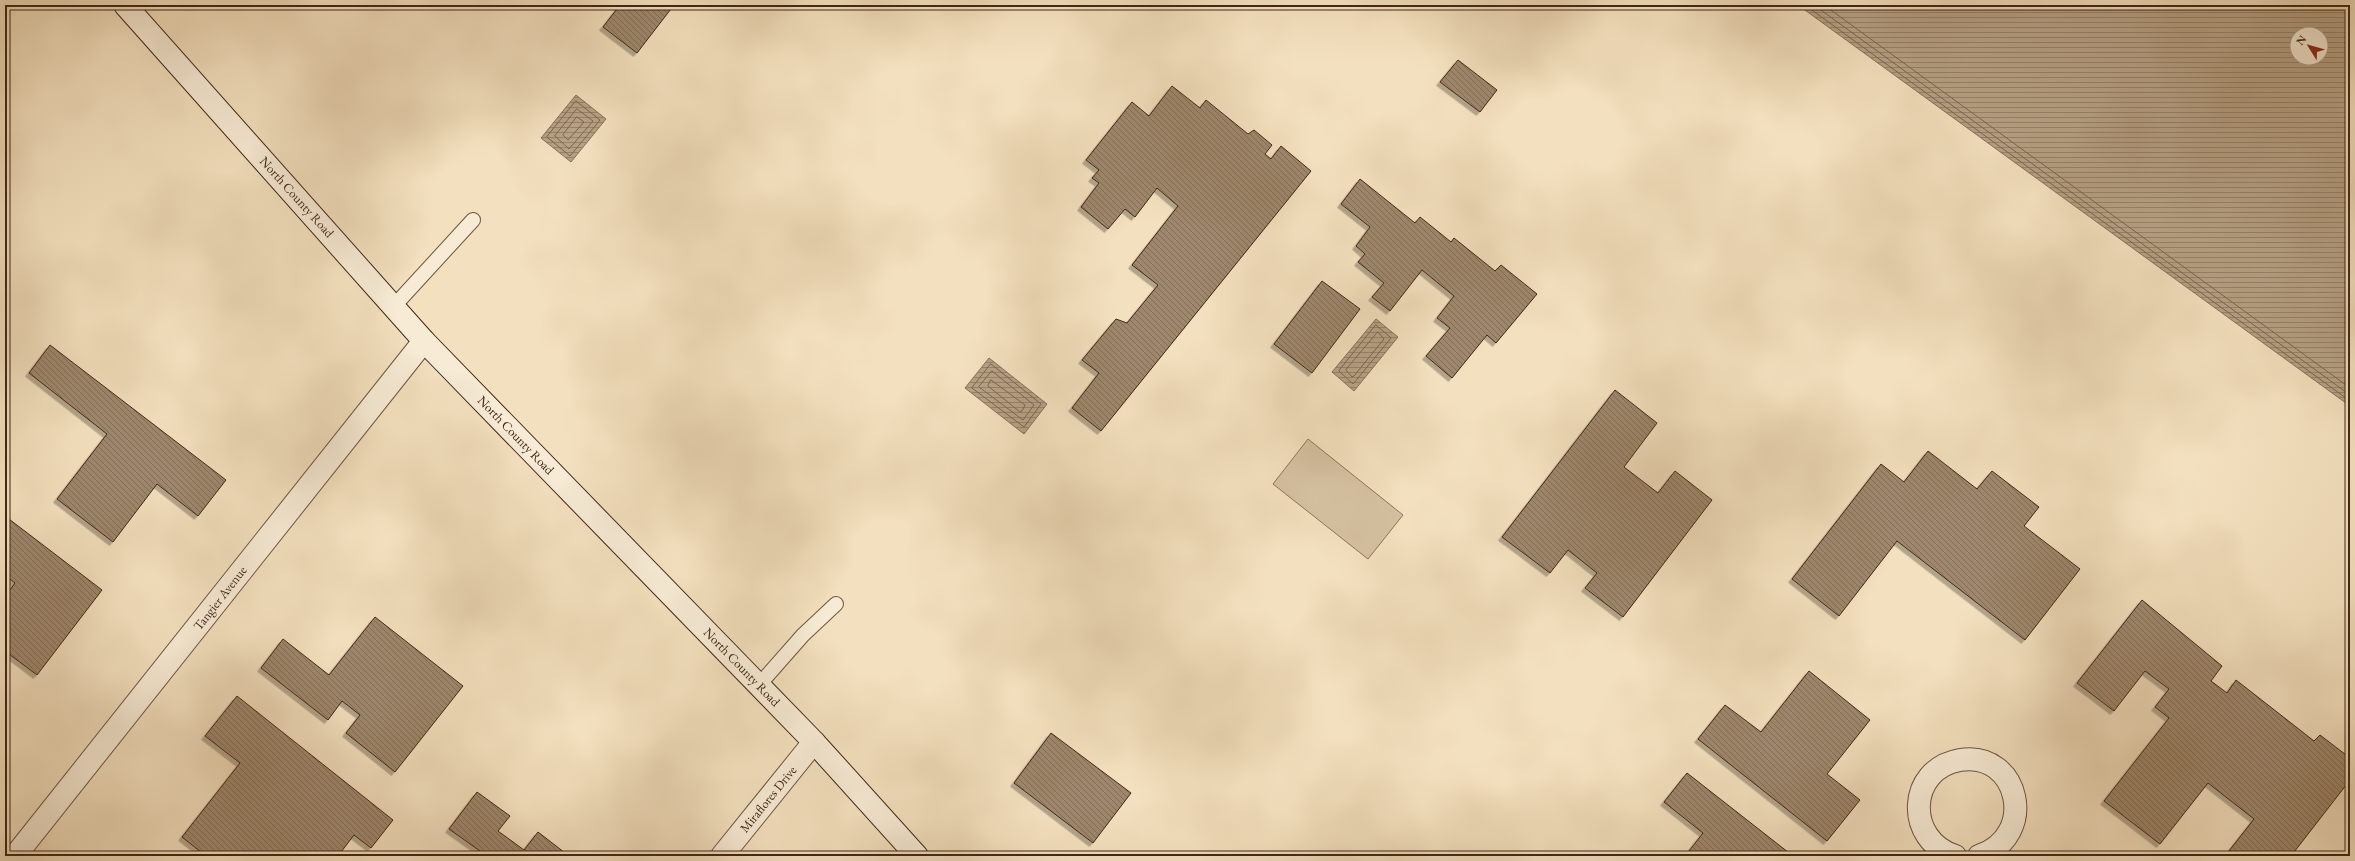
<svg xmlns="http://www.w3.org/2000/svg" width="2355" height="861" font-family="'EB Garamond',serif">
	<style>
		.grass { fill: #d5c1a1; stroke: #8b745c }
		.water { fill: url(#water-rules); stroke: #877059; fill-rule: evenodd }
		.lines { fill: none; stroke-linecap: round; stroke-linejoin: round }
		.shore { stroke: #7c644e; stroke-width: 1 }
		.building { fill: url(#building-back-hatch); stroke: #412716; filter: url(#shadow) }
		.lane-casing { stroke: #6e5540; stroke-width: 16 }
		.street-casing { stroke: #6e5540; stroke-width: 24 }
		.secondary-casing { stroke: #412716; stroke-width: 24 }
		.lane { stroke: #f7ebd5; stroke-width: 14 }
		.street { stroke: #f7ebd5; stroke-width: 22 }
		.secondary { stroke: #f7ebd5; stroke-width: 22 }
		.labels { text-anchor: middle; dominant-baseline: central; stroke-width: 3; stroke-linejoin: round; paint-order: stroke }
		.street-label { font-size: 13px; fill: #412716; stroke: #f7ebd5 }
	</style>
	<defs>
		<pattern id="water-rules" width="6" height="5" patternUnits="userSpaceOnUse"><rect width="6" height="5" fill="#b6a185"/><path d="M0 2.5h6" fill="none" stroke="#96836c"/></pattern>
		<pattern id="building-back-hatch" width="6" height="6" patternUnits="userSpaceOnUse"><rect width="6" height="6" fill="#9e876d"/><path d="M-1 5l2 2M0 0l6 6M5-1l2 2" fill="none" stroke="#826e59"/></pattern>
		<filter id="shadow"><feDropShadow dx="-3.5" dy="3.5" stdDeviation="0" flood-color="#0004"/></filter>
	</defs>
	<rect width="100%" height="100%" fill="#f3e0be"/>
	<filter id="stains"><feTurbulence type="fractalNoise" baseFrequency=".005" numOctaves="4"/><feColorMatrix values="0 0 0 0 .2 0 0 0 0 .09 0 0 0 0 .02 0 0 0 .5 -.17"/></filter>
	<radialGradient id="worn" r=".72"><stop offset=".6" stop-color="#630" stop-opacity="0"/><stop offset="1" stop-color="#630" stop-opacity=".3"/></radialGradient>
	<path class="grass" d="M 1308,439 L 1403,515 L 1368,559 L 1273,484 Z"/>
	<g class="water">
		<path d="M 1798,5 L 2350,5 L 2350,406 ZM 2297,34 L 2321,34 L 2321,58 L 2297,58 Z"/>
		<path d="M 576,95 L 606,119 L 571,162 L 541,138 Z"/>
		<path d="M 1376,319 L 1398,337 L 1354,391 L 1332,372 Z"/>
		<path d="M 989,358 L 1047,404 L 1024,434 L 965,388 Z"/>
	</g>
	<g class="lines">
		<g class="shore">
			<path d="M 1805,5 L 2350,401"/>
			<path d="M 1814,5 L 2350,395"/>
			<path d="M 1824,5 L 2350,388"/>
			<path d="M 576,101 L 600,120 L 570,156 L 547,137 Z"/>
			<path d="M 577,109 L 593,121 L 569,149 L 555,136 Z"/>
			<path d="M 577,117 L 584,122 L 568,140 L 563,135 Z"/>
			<path d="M 1376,325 L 1391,338 L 1353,384 L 1339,371 Z"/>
			<path d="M 1378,332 L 1384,339 L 1354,376 L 1352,377 L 1346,370 Z"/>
			<path d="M 991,364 L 1041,404 L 1024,427 L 972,388 Z"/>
			<path d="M 992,371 L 1034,405 L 1023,420 L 979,387 Z"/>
			<path d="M 991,380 L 1025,405 L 1022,411 L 1020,412 L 988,386 Z"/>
		</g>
	</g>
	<g class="building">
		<path d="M 620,5 L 674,5 L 637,53 L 603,27 Z"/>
		<path d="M 1458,60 L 1497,90 L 1480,112 L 1440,82 Z"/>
		<path d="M 1172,86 L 1200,108 L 1206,100 L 1248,134 L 1254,130 L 1272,145 L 1265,154 L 1271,159 L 1281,146 L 1311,171 L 1101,431 L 1072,408 L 1099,373 L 1082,360 L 1116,319 L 1127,323 L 1158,285 L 1132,265 L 1178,206 L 1157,188 L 1135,217 L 1125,209 L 1108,229 L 1081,207 L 1099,183 L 1092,178 L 1099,170 L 1086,160 L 1132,102 L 1149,116 Z"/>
		<path d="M 1360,179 L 1415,223 L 1420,217 L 1451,242 L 1454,238 L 1495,271 L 1501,265 L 1537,294 L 1496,343 L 1487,335 L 1452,378 L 1426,356 L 1450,328 L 1437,318 L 1454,296 L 1422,270 L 1390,311 L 1372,297 L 1384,283 L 1358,262 L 1365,254 L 1356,246 L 1370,227 L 1341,204 Z"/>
		<path d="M 1322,281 L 1360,309 L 1312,373 L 1274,344 Z"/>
		<path d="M 50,345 L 226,480 L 198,516 L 157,484 L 113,542 L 57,499 L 107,434 L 29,373 Z"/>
		<path d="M 1615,390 L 1657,423 L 1624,467 L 1658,493 L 1675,471 L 1712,500 L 1623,617 L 1585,588 L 1597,573 L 1568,550 L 1550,573 L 1502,537 Z"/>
		<path d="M 1928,451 L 1977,489 L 1992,471 L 2039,507 L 2024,526 L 2080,569 L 2025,640 L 1897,541 L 1839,616 L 1792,579 L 1881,464 L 1904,482 Z"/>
		<path d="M 5,516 L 102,590 L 37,675 L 5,651 L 5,597 L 15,583 L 5,575 Z"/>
		<path d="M 2142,600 L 2222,666 L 2211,681 L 2227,693 L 2236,680 L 2314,741 L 2320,735 L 2350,758 L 2350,780 L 2291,856 L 2225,856 L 2254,819 L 2208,783 L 2160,844 L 2104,801 L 2169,718 L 2155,707 L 2169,689 L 2145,671 L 2114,711 L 2077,683 Z"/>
		<path d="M 375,617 L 463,686 L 395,772 L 346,733 L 360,715 L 342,701 L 328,720 L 261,668 L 283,639 L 329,675 Z"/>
		<path d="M 1809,671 L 1870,720 L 1827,774 L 1860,800 L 1827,841 L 1698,739 L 1725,705 L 1761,732 Z"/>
		<path d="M 237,696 L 393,820 L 371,848 L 354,835 L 338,856 L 206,856 L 182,837 L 240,763 L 205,736 Z"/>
		<path d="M 1051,733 L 1131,793 L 1093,843 L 1014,783 Z"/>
		<path d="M 1687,773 L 1793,856 L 1685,856 L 1703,833 L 1664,802 Z"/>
		<path d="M 477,792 L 510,816 L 498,831 L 524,850 L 538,832 L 569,856 L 476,856 L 480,851 L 449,829 Z"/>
	</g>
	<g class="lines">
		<g class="lane-casing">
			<g id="lane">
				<path d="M 395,305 L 473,220"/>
				<path d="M 759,685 L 803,635 L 836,604"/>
			</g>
		</g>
		<g class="street-casing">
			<g id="street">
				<path d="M 15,856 L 424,341"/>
				<path d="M 722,856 L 814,742"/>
				<path d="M 1955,856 C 1905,840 1907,769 1960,760 C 2019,750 2039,836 1979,856"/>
			</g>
		</g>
		<g class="secondary-casing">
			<path id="secondary" d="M 125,5 L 424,341 L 814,742 L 917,856"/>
		</g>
		<use href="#lane" class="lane"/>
		<use href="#street" class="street"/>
		<use href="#secondary" class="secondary"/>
	</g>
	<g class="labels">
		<g class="street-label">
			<text transform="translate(297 197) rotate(48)">North County Road</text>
			<text transform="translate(516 435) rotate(46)">North County Road</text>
			<text transform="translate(220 598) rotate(-52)">Tangier Avenue</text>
			<text transform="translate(742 667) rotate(46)">North County Road</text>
			<text transform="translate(768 799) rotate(-51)">Miraflores Drive</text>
		</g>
	</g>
	<rect width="2355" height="861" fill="none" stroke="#f3e0be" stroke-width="20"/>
	<rect x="6" y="6" width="2343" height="849" fill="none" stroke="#412716" stroke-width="2"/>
	<rect x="10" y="10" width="2335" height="841" fill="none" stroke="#412716"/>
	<g transform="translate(2309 46) rotate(307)"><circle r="19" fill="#f7ebd5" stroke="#ae9d89"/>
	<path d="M0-3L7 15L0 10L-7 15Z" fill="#8f2418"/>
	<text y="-6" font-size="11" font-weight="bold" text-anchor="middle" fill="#412716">N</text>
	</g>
	<rect width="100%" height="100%" filter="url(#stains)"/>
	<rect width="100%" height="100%" fill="url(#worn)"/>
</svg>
